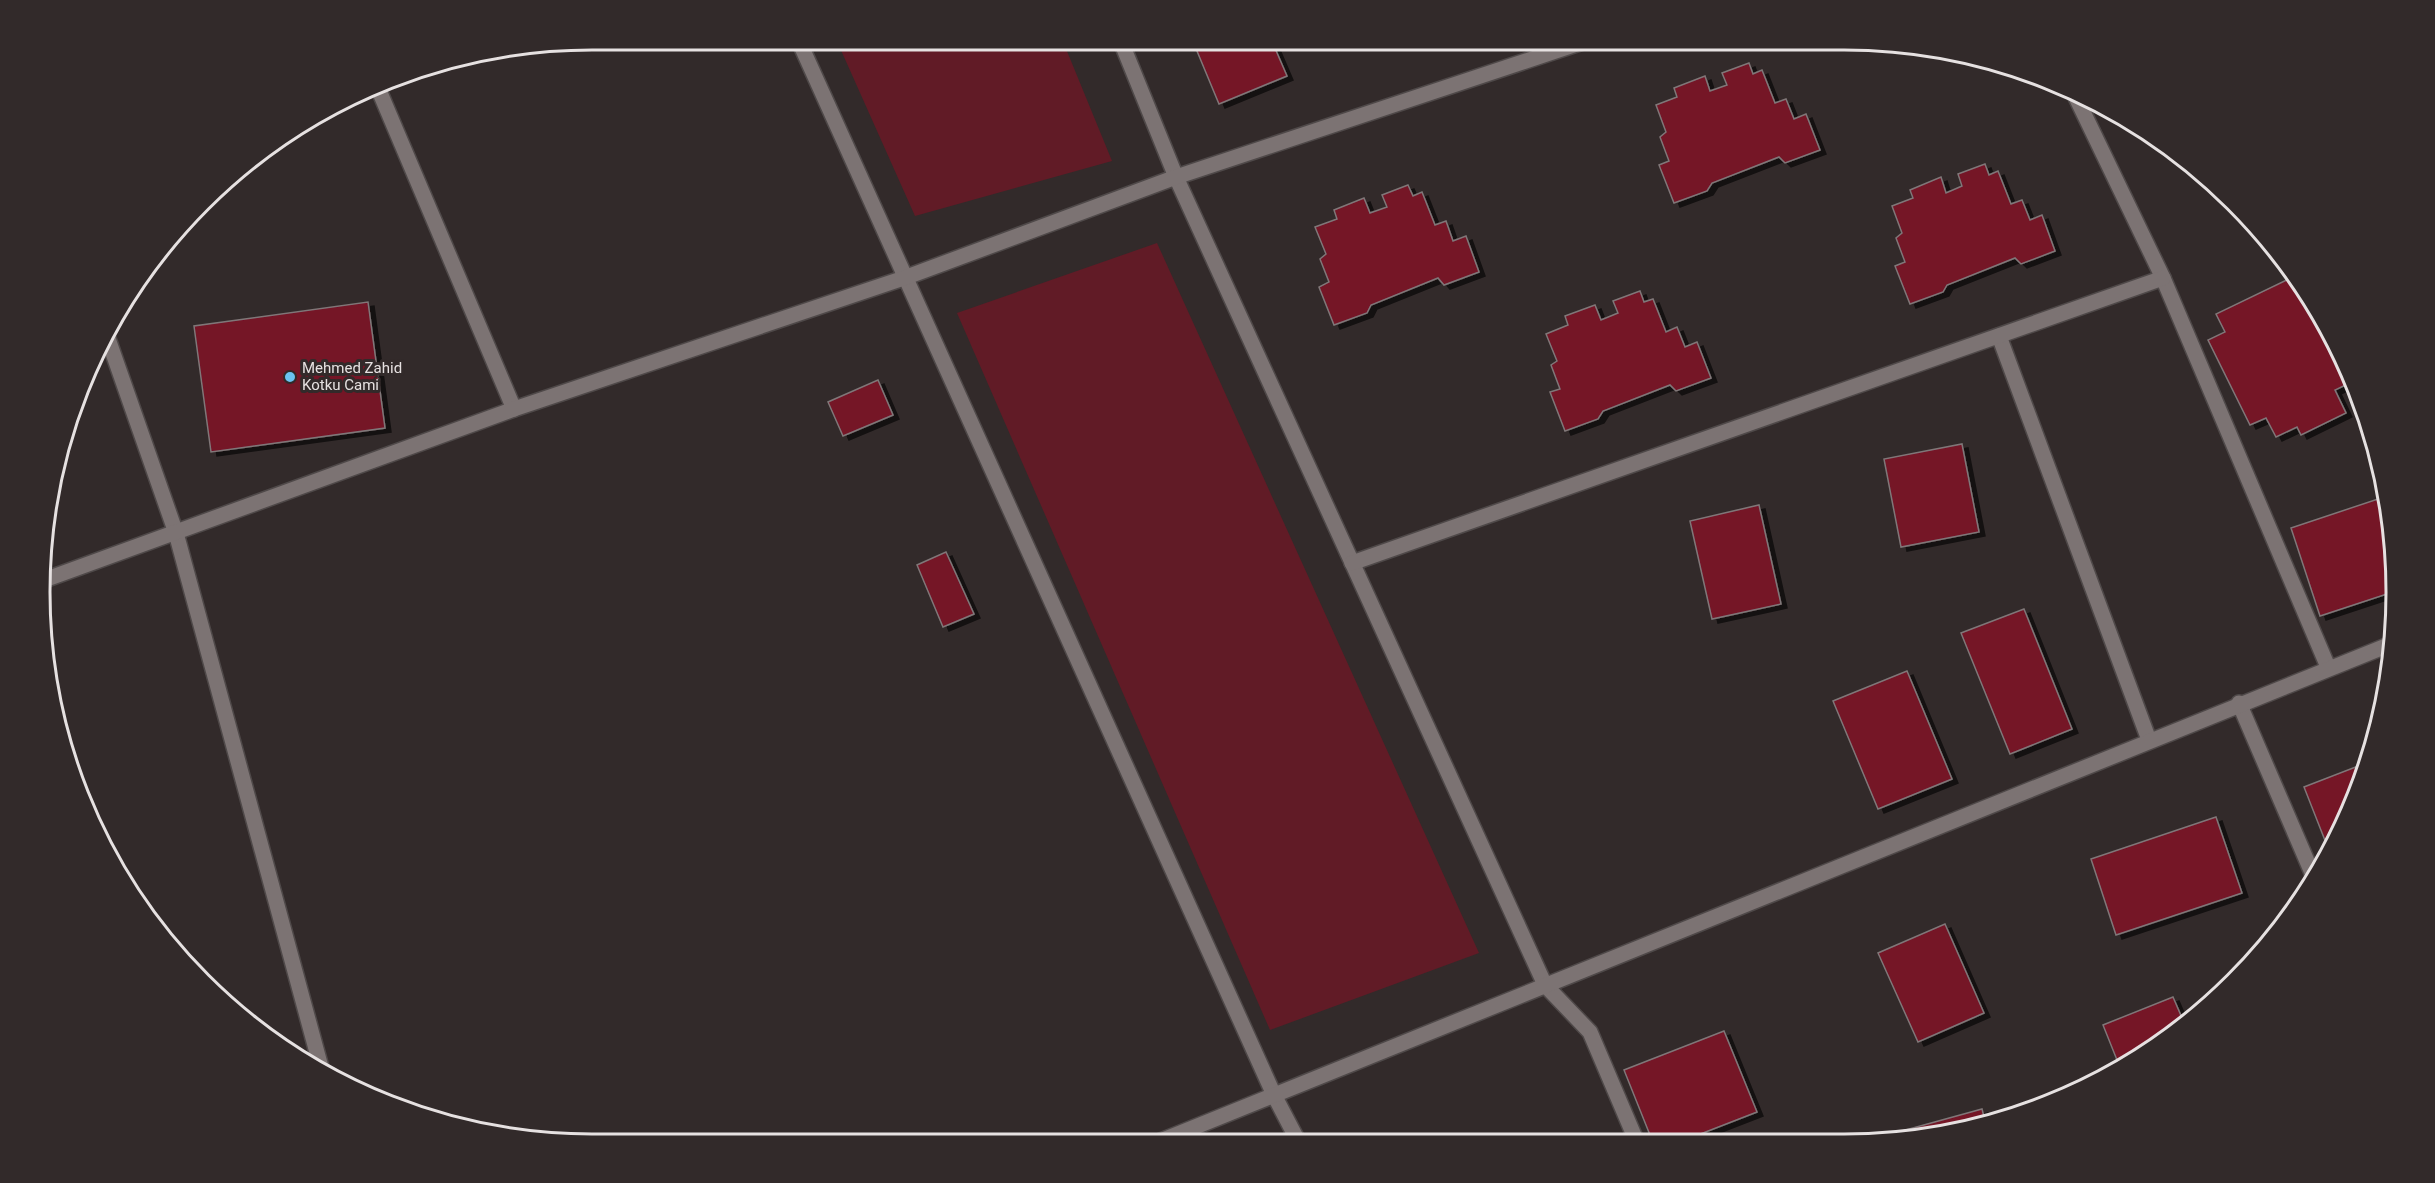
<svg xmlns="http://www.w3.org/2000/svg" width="2435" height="1183" font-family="Roboto,sans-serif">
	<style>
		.green { fill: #611b26 }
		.building { fill: #741227; stroke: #807778; stroke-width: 1.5; filter: url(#shadow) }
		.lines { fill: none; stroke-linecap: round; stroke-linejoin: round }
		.minor-casing { stroke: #4f4949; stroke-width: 18 }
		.minor { stroke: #7c7373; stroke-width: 15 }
		.poi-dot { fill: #6bc3f2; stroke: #322a2a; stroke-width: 2 }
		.labels { text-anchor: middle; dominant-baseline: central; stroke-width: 6; stroke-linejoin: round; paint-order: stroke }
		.poi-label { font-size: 15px; fill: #e6e1e1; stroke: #322a2a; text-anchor: start }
		.rim { fill: none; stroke: #e6e1e1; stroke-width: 3 }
	</style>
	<defs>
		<filter id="shadow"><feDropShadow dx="6" dy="4" stdDeviation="0" flood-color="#0009"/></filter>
	</defs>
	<rect width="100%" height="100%" fill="#322a2a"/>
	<g class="green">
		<path d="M 836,39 L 1062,39 L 1112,161 L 915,216 Z"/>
		<path d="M 1157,243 L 1479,953 L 1270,1030 L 957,313 Z"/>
	</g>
	<g class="building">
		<path d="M 1192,39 L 1271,39 L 1287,76 L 1219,104 Z"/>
		<path d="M 1749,63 L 1753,74 L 1762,70 L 1775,103 L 1786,99 L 1794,119 L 1806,114 L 1820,150 L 1785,163 L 1779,157 L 1712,183 L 1707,191 L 1674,203 L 1659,165 L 1669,161 L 1660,137 L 1666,132 L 1656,105 L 1677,97 L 1674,88 L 1705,76 L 1710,91 L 1727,85 L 1722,73 Z"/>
		<path d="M 1985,164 L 1989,175 L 1998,171 L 2011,204 L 2022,200 L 2030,220 L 2042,215 L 2055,251 L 2021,264 L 2015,258 L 1947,285 L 1943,292 L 1910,304 L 1895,266 L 1905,262 L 1896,238 L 1902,233 L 1892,206 L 1913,198 L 1910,190 L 1941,177 L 1946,193 L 1962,186 L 1958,174 Z"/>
		<path d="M 1408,185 L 1413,196 L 1422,192 L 1435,225 L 1446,221 L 1453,241 L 1466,236 L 1479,272 L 1444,285 L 1438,278 L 1371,305 L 1367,313 L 1334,325 L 1319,287 L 1329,282 L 1320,259 L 1326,254 L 1315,227 L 1337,219 L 1334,210 L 1364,198 L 1370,213 L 1387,207 L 1382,195 Z"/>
		<path d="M 2291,278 L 2301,298 L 2308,295 L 2354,381 L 2335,390 L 2346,413 L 2301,435 L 2297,427 L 2276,437 L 2266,418 L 2250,425 L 2208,340 L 2225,332 L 2216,314 Z"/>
		<path d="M 1640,291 L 1644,302 L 1653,299 L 1666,332 L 1677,327 L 1685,347 L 1697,342 L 1711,378 L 1676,391 L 1670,385 L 1603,411 L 1598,419 L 1565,431 L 1550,392 L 1560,389 L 1551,365 L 1557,361 L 1546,334 L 1568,325 L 1565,316 L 1595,305 L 1601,320 L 1618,313 L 1613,301 Z"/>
		<path d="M 368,302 L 385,428 L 211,452 L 194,326 Z"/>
		<path d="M 878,380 L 893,415 L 843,436 L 828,402 Z"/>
		<path d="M 1962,444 L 1979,532 L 1901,547 L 1884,459 Z"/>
		<path d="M 2387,496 L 2396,591 L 2320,616 L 2291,528 Z"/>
		<path d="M 1759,505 L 1781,604 L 1712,619 L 1690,521 Z"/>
		<path d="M 946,552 L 974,614 L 943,627 L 917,565 Z"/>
		<path d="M 2024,609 L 2072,729 L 2010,754 L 1961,633 Z"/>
		<path d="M 1907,671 L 1952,779 L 1878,809 L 1833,701 Z"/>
		<path d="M 2366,763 L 2354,803 L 2328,848 L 2304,787 Z"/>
		<path d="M 2216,817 L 2242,893 L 2116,935 L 2091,859 Z"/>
		<path d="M 1945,924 L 1984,1013 L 1918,1042 L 1878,953 Z"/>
		<path d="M 2173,997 L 2185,1025 L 2119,1065 L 2103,1025 Z"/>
		<path d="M 1724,1031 L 1757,1112 L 1685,1140 L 1652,1140 L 1624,1070 Z"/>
		<path d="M 1982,1109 L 1985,1121 L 1916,1139 L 1873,1139 Z"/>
	</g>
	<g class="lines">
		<g class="minor-casing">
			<g id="minor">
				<path d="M 798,39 L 1274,1095 L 1298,1141"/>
				<path d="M 1120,39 L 1176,177 L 1545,985 L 1590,1032 L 1636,1140"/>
				<path d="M 378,88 L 514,409"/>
				<path d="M 2073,91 L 2163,278 L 2328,667"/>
				<path d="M 106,333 L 176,533 L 322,1071"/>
				<path d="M 1999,336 L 2149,740"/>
				<path d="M 1352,563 L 2163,278"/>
				<path d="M 47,579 L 514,409 L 904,278 L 1176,177 L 1592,39"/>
				<path d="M 2239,703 L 2313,875"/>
				<path d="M 1158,1142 L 2391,644"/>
			</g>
		</g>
		<use href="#minor" class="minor"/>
	</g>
	<circle class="poi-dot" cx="290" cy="377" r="6"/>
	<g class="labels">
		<g class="poi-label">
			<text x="302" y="368">Mehmed Zahid<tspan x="302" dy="17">Kotku Cami</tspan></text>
		</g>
	</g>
	<path d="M0 0H2435V1183H0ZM592 50H1844A542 542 0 0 1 2386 592V592A542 542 0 0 1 1844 1134H592A542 542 0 0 1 50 592V592A542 542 0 0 1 592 50Z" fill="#322a2a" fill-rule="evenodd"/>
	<path class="rim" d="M592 50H1844A542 542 0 0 1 2386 592V592A542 542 0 0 1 1844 1134H592A542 542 0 0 1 50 592V592A542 542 0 0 1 592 50Z"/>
</svg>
